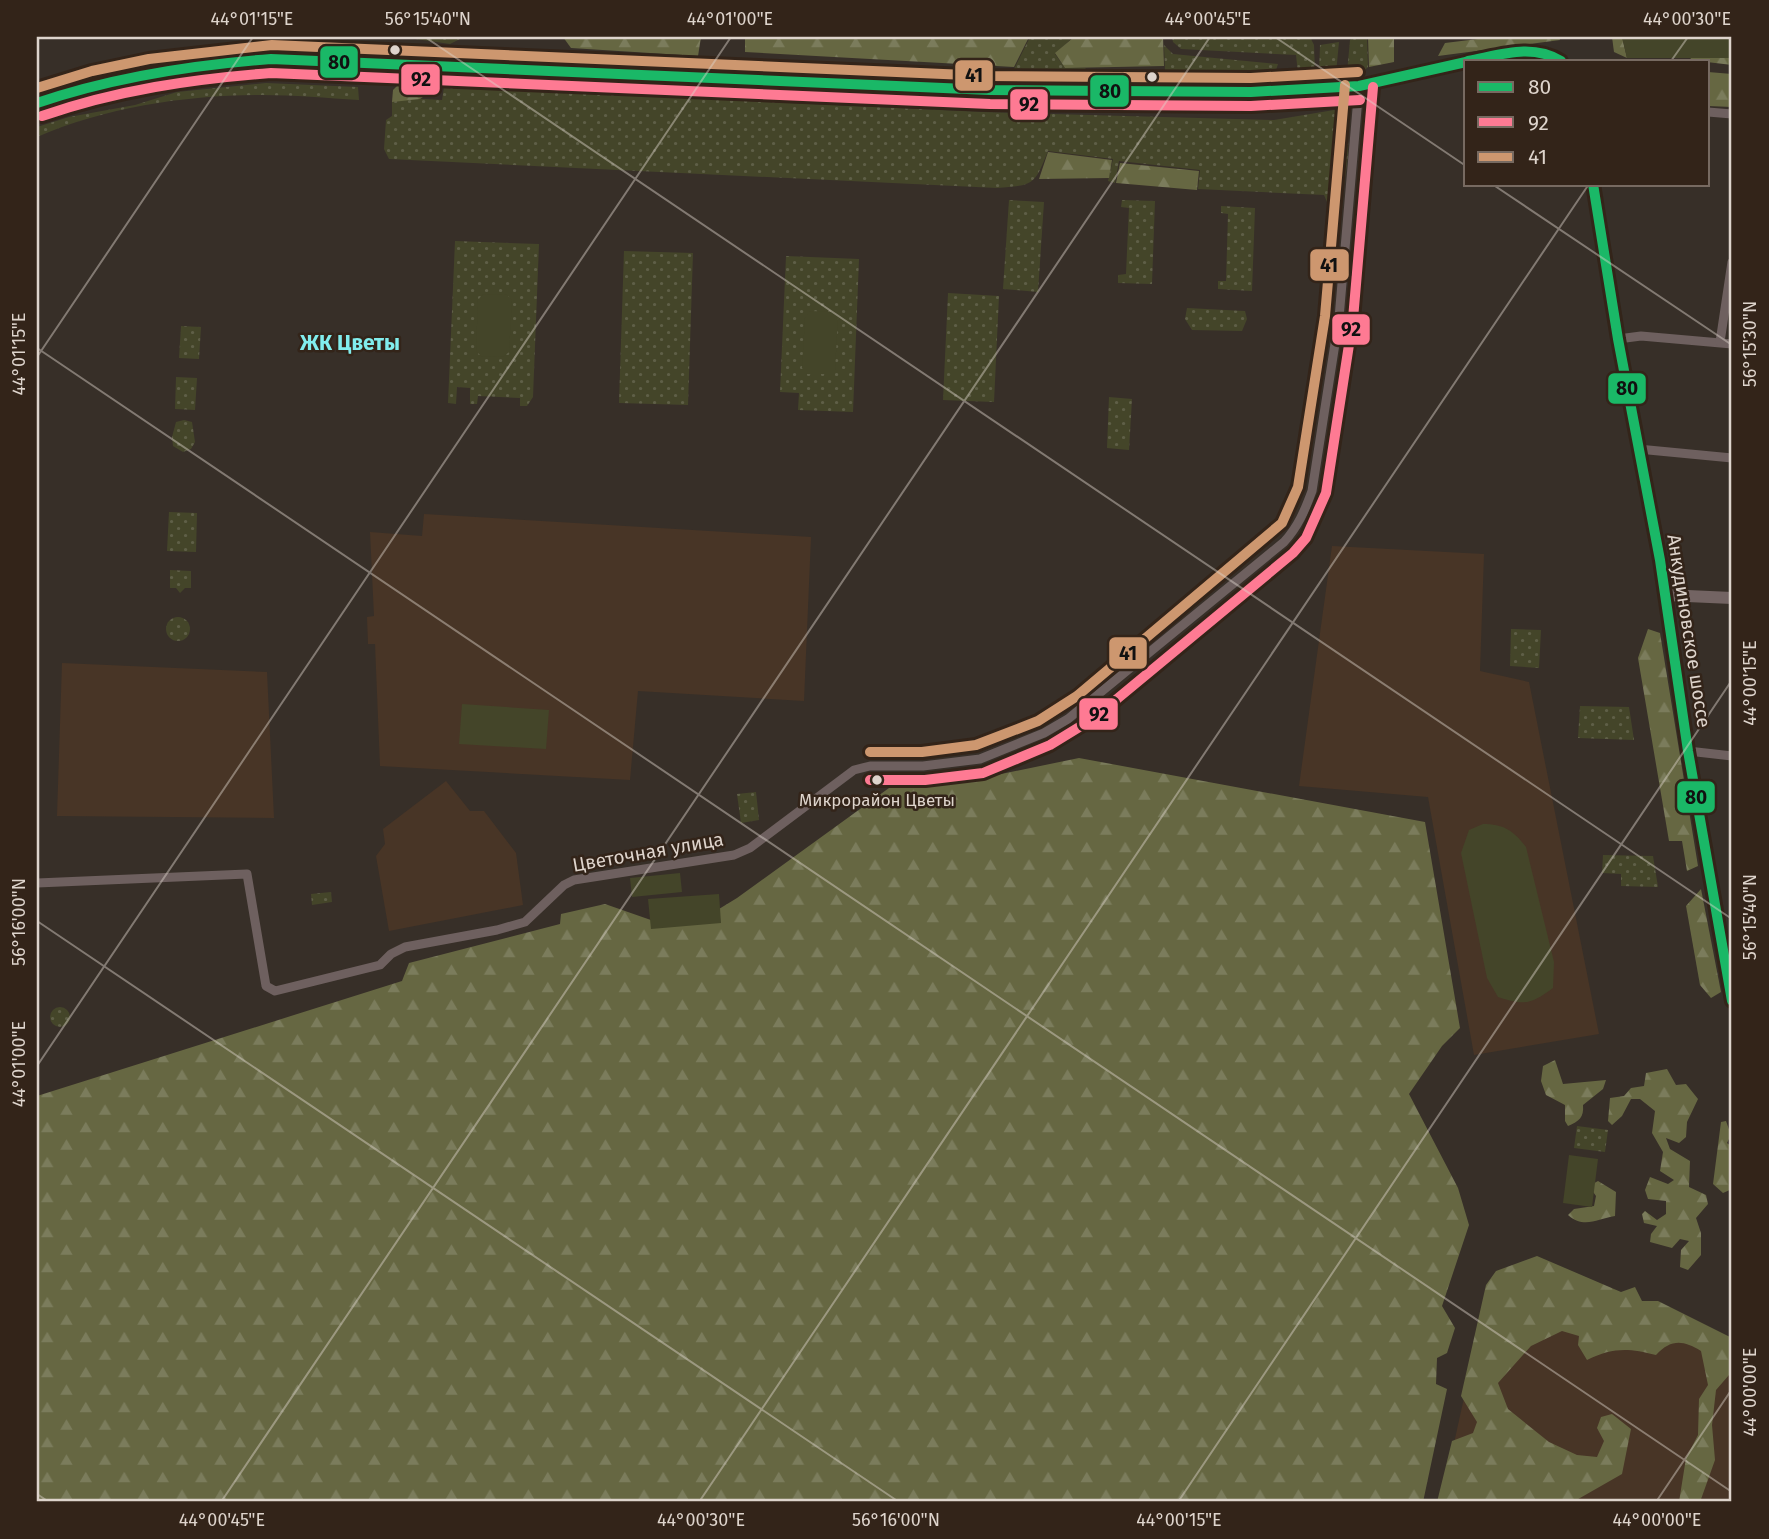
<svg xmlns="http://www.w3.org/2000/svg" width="1769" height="1539" font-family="'Fira Sans',sans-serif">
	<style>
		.built { fill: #483526 }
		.grass { fill: url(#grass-dots) }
		.forest { fill: url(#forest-firs) }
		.garden { fill: #444529 }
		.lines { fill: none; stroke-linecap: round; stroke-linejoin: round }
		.street { stroke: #6e605f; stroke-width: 9 }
		.secondary { stroke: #736463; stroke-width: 12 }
		.bus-1-casing { stroke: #332419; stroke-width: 16 }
		.bus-2-casing { stroke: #332419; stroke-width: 16 }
		.bus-3-casing { stroke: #332419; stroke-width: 16 }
		.bus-1 { stroke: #1ab867; stroke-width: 10 }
		.bus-2 { stroke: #fe7a93; stroke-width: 10 }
		.bus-3 { stroke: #cd976f; stroke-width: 10 }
		.ticks { fill: none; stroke: #ded4cc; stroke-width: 2; stroke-opacity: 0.45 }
		.bus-dot { fill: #ded4cc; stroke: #332419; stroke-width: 2.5 }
		.labels { text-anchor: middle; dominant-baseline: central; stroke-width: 5; stroke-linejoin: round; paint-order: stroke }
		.bus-label { font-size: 17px; fill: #ded4cc; stroke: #332419 }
		.street-label { font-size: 19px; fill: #ded4cc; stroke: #332419 }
		.neighbourhood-label { font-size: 21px; font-weight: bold; fill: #81eded; stroke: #332419 }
		.line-badge { stroke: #332419; stroke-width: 2.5 }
		.pale-badge-label { font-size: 19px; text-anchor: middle; font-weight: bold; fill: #111 }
		.neatline { fill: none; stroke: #ded4cc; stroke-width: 2.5 }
		.ticks-label { font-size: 18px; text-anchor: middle; fill: #ded4cc }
	</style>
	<defs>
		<pattern id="grass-dots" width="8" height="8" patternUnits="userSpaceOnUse" patternTransform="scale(1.75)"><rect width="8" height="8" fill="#444529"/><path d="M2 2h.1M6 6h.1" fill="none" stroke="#5f5f47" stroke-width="1.8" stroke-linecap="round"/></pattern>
		<pattern id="forest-firs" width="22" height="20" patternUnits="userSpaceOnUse" patternTransform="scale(1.75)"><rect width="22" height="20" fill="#666742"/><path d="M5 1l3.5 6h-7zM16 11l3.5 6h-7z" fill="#7b7c5c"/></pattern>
	</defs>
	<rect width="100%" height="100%" fill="#372f28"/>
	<g class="built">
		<path d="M 424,514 L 811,537 L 804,701 L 638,691 L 630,780 L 380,766 L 375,644 L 368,644 L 367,617 L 374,616 L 370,532 L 422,536 Z"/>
		<path d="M 1332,546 L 1484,554 L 1480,671 L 1529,682 L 1599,1034 L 1474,1055 L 1428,797 L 1299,786 Z"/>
		<path d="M 62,663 L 267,672 L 274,818 L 57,816 Z"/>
		<path d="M 446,781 L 470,811 L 484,811 L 516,853 L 523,905 L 389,931 L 376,856 L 385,844 L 383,829 Z"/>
		<path d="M 1490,1280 L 1732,1344 L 1732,1502 L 1441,1502 Z"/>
	</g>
	<g class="grass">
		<path d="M 402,37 L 464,37 L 450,44 Z"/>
		<path d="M 1030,37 L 1073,37 L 1055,54 L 1065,68 L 1085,68 L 1089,72 L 1014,69 Z"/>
		<path d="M 1172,37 L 1182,37 L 1184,39 L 1199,37 L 1310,37 L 1314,45 L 1315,73 L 1298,73 L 1296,55 L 1181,49 L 1173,42 Z"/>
		<path d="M 1353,37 L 1367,37 L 1368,67 C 1361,74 1356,74 1347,73 L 1350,40 Z"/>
		<path d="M 1339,42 L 1336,73 L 1319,73 L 1320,45 Z"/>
		<path d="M 1164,45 L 1173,54 L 1278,64 L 1275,73 L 1173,73 L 1165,71 Z"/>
		<path d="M 266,83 L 358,87 L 359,100 C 327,98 294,95 262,95 C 187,95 106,107 37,137 L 37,127 L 69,117 L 135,105 L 177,92 Z"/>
		<path d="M 444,87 L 983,112 L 1274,120 L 1334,110 L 1341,112 C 1355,137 1345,175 1341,202 L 1335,204 L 1327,202 L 1324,195 L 1198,189 L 1200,170 L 1119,161 L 1115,183 L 1108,181 L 1113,159 L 1048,151 C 1034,186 1034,185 997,188 L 389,159 L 384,149 L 386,120 L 392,116 L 392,102 L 406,98 L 442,100 Z"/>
		<path d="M 1009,200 L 1044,202 L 1038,292 L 1003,289 Z"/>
		<path d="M 1122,200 L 1155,201 L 1152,284 L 1118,283 L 1118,275 L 1126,274 L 1129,208 L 1121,207 Z"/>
		<path d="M 1221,206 L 1255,208 L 1252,291 L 1218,289 L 1218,281 L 1226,281 L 1228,214 L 1221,213 Z"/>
		<path d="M 455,241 L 539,244 L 533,397 L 527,406 L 520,406 L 520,398 L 478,396 L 477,404 L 470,404 L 470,388 L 457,387 L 456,404 L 448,403 Z"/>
		<path d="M 624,251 L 693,253 L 688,405 L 619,403 Z"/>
		<path d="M 786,256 L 859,259 L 853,412 L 798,410 L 799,393 L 780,392 Z"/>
		<path d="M 948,293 L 999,296 L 994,402 L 943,400 Z"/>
		<path d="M 1187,308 L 1245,311 L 1247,319 L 1242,331 L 1192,330 L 1185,319 Z"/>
		<path d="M 181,326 L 201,327 L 199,359 L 179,358 Z"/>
		<path d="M 176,377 L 197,378 L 195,410 L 175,409 Z"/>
		<path d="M 1109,397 L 1132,399 L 1129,450 L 1107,448 Z"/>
		<path d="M 184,420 L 192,422 L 195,442 L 191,449 L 183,452 L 173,446 L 172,437 L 176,422 Z"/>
		<path d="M 169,512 L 197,513 L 196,552 L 167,551 Z"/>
		<path d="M 170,570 L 191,571 L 191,588 L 185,588 L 180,593 L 176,588 L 170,588 Z"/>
		<circle cx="178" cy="629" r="12"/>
		<path d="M 1511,629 L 1541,630 L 1539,668 L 1510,666 Z"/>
		<path d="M 1580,706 L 1629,707 L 1634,740 L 1578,738 Z"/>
		<path d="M 756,792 L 759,820 L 741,823 L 737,794 Z"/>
		<path d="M 1603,855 L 1653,856 L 1658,887 L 1621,886 L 1621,874 L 1602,873 Z"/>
		<path d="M 331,892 L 332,902 L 312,905 L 311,894 Z"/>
		<circle cx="60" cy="1017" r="10"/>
		<path d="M 1577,1126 L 1608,1130 L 1605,1152 L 1574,1148 Z"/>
	</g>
	<g class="forest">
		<path d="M 563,37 L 701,37 L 698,56 L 571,48 Z"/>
		<path d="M 745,37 L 1029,37 L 1014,67 L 745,52 Z"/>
		<path d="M 1074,37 L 1163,37 L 1164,66 L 1065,68 L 1055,53 Z"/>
		<path d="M 1368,37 L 1394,37 L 1394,62 L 1369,67 Z"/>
		<path d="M 1494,37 L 1559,37 L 1560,40 L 1438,56 L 1445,43 Z"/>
		<path d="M 1612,37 L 1622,37 L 1627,58 L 1614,52 Z"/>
		<path d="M 1732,40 L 1732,65 L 1690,60 L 1697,45 Z"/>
		<path d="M 1708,72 L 1732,74 L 1732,107 L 1708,106 Z"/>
		<path d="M 399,84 L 425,86 L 430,92 L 420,99 L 392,102 L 393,90 Z"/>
		<path d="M 1048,152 L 1112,160 L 1109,178 L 1039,179 Z"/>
		<path d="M 1120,163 L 1199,171 L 1197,190 L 1116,183 Z"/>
		<path d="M 1648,629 L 1660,633 L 1698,866 L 1687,871 L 1682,841 L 1669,841 L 1638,658 Z"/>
		<path d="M 1079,758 L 1425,822 L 1460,1028 L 1442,1046 L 1409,1094 L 1458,1188 L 1469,1225 L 1442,1306 L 1455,1328 L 1447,1353 L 1437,1358 L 1436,1384 L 1447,1389 L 1423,1502 L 37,1502 L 37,1096 L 402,981 L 409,963 L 560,924 L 561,914 L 605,904 L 668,926 L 719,909 L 737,898 L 889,788 L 967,781 Z"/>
		<path d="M 1701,889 L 1721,992 L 1711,998 L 1700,985 L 1686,906 Z"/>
		<path d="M 1555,1060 L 1563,1084 L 1606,1080 L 1603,1089 L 1583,1105 C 1584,1118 1579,1121 1568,1126 L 1565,1121 L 1565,1105 L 1546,1095 L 1541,1081 L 1543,1066 Z"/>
		<path d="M 1667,1069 L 1676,1085 L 1686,1084 L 1698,1099 L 1687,1122 L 1686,1137 L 1679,1143 L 1666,1138 L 1670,1149 L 1690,1161 L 1689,1187 L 1706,1195 L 1708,1204 L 1696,1218 L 1701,1233 L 1701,1255 L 1688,1270 L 1680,1267 L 1681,1250 L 1689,1241 L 1680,1239 L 1672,1248 L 1650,1242 L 1651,1234 L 1657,1226 L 1644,1223 L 1642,1214 L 1645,1211 L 1657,1220 L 1666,1214 L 1666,1201 L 1648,1199 L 1645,1190 L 1650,1177 L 1668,1184 L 1674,1180 L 1660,1171 L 1663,1152 L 1652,1133 L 1655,1111 L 1640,1099 L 1631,1099 L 1622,1116 L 1612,1125 L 1608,1121 L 1610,1098 L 1624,1096 L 1631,1088 L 1644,1086 L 1646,1073 Z"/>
		<path d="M 1726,1121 L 1731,1135 L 1727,1143 L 1732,1147 L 1732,1189 L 1723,1193 L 1713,1184 L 1721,1122 Z"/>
		<path d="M 1598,1181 L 1616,1192 L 1615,1216 C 1597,1219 1584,1229 1568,1215 L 1574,1209 L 1594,1206 L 1596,1196 L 1589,1186 Z"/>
		<path d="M 1537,1256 L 1621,1292 L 1635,1287 L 1642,1301 L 1658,1301 L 1732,1338 L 1732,1376 L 1729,1375 L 1716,1390 L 1712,1425 L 1715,1460 L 1700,1502 L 1679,1502 L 1686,1458 L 1698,1435 L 1699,1399 L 1708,1385 L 1701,1351 C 1683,1340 1671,1339 1656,1355 C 1629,1348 1613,1347 1587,1360 L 1578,1345 L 1579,1336 L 1562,1331 L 1531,1346 L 1498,1383 L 1508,1409 L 1549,1442 L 1577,1455 L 1597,1457 L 1604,1441 L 1597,1428 L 1601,1417 L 1612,1414 L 1631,1429 L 1622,1474 L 1573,1502 L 1437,1502 L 1452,1441 L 1473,1433 L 1477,1422 L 1461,1396 L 1486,1285 L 1496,1271 Z"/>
	</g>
	<g class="garden">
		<path d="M 1622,37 L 1732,37 L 1732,58 L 1627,58 Z"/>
		<path d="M 483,294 L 507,295 L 512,300 L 509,352 L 503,357 L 481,356 L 476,351 L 478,300 Z"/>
		<path d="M 810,311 L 834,312 L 838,317 L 835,370 L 830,374 L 807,374 L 802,368 L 805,318 Z"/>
		<path d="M 462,704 L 549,710 L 546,749 L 459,744 Z"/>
		<path d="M 1483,824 C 1503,824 1513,830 1526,847 L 1554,962 L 1553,988 C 1531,1004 1525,1006 1498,997 L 1487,978 L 1461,853 L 1469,830 Z"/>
		<path d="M 680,873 L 682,892 L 632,897 L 630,878 Z"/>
		<path d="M 719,894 L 721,923 L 651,929 L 648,899 Z"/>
		<path d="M 1569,1155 L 1598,1159 L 1592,1207 L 1563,1203 Z"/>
	</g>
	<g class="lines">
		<g class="street">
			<path d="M 1708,112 L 1732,114"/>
			<path d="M 1618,339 L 1641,336 L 1732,344"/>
			<path d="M 1720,342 L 1732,262"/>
			<path d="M 1638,449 L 1732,458"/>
			<path d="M 1688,751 L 1732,756"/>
			<path d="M 37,883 L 247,874 L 266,986 L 275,991 L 380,965 L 391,954 L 405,947 L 497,930 L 525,922 L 564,885 L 574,880 L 734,855 L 750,848 L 854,770 L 870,766 L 923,766 L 980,759 L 1044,733 L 1068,719 L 1284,542 C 1298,527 1305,510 1312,491 L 1339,318 L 1359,86"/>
		</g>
		<g class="secondary">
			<path d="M 1468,61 C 1497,56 1536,40 1561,61"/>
			<path d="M 37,103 C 115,74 188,65 271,59 L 990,90 L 1251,92 L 1359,86 L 1466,62"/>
			<path d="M 1593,184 L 1618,339 L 1660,560 L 1688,751 L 1732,1001"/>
			<path d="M 1665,595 L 1732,598"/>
		</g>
		<g class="bus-1-casing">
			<g id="bus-1">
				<path d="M 1468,61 C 1500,55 1532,43 1561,61"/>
				<path d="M 37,103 C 113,77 191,65 271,59 L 990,90 L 1251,92 L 1359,86 L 1466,62"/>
				<path d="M 1593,184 L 1618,339 L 1660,560 L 1688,751 L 1732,1001"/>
			</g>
		</g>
		<g class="bus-2-casing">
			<g id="bus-2">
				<path d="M 42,116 C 117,90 192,79 271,73 L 990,104 L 1251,106 L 1360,100"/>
				<path d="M 870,780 L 925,780 L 983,773 L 1050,745 L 1094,718 L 1293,553 L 1306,538 L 1326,493 L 1353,319 L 1373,87"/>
			</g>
		</g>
		<g class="bus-3-casing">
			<g id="bus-3">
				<path d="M 37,88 L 92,71 L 149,59 L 272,45 L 990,76 L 1251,78 L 1358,72"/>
				<path d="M 870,752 L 922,752 L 976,745 L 1038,721 L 1077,696 L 1282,523 L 1298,487 L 1325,316 L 1345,85"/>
			</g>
		</g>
		<use href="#bus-1" class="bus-1"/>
		<use href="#bus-2" class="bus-2"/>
		<use href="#bus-3" class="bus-3"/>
	</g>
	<path class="ticks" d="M 425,37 L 1732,919M 1275,37 L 1466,166M 1671,61 L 1688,37M 1492,184 L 1732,345M 37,348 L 1732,1492M 37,357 L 253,37M 37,921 L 899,1502M 37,1066 L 731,37M 37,1494 L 49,1502M 221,1502 L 1210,37M 699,1502 L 1589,184M 1178,1502 L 1732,680M 1656,1502 L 1732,1389"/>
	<g class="bus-dot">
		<circle cx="395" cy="50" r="6"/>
		<circle cx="1152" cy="77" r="6"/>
		<circle cx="877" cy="780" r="6"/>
	</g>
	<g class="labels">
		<g class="bus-label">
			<text x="877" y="800">Микрорайон Цветы</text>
		</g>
		<g class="street-label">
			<text transform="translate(1689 631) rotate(81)">Анкудиновское шоссе</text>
			<text transform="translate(648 852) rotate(-10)">Цветочная улица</text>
		</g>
		<g class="neighbourhood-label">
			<text x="350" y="343">ЖК Цветы</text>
		</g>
	</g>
	<g class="line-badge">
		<rect x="319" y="45" width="40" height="34" rx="7" fill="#1ab867"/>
		<rect x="954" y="59" width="40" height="33" rx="7" fill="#cd976f"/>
		<rect x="400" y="63" width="41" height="33" rx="7" fill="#fe7a93"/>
		<rect x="1089" y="74" width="41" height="34" rx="7" fill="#1ab867"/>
		<rect x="1009" y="88" width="40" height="33" rx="7" fill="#fe7a93"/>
		<rect x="1309" y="248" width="41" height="34" rx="7" fill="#cd976f"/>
		<rect x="1331" y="313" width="40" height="33" rx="7" fill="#fe7a93"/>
		<rect x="1607" y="372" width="40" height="33" rx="7" fill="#1ab867"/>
		<rect x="1108" y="636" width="40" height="34" rx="7" fill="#cd976f"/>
		<rect x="1078" y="697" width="41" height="34" rx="7" fill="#fe7a93"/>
		<rect x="1676" y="780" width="40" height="34" rx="7" fill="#1ab867"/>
	</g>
	<g class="pale-badge-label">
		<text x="339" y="69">80</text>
		<text x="974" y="82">41</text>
		<text x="421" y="86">92</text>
		<text x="1110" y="98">80</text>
		<text x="1029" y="111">92</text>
		<text x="1329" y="272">41</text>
		<text x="1351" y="336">92</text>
		<text x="1627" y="395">80</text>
		<text x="1128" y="660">41</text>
		<text x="1099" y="721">92</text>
		<text x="1696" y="804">80</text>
	</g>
	<rect width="1769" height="1539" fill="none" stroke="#332419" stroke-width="77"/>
	<rect x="1464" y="60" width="245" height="126" fill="#332419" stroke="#776a61" stroke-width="2"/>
	<rect x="1478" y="82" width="35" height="10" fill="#1ab867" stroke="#776a61" stroke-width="2"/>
	<text x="1528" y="94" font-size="21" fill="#ded4cc">80</text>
	<rect x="1478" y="117" width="35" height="10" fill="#fe7a93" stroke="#776a61" stroke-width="2"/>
	<text x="1528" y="130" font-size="21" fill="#ded4cc">92</text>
	<rect x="1478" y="152" width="35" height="10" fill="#cd976f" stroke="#776a61" stroke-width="2"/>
	<text x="1528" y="164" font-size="21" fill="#ded4cc">41</text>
	<rect x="38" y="38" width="1692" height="1462" class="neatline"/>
	<g class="ticks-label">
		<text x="252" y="25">44°01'15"E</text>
		<text x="428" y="25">56°15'40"N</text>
		<text x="730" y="25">44°01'00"E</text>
		<text x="1208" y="25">44°00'45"E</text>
		<text x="1687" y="25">44°00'30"E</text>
		<text transform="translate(1750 344) rotate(-90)" y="6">56°15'30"N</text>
		<text transform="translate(19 354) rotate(-90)" y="6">44°01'15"E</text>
		<text transform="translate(1750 683) rotate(-90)" y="6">44°00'15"E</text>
		<text transform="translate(1750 917) rotate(-90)" y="6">56°15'40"N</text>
		<text transform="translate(19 922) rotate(-90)" y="6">56°16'00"N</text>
		<text transform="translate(19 1064) rotate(-90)" y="6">44°01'00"E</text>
		<text transform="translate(1750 1392) rotate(-90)" y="6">44°00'00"E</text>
		<text x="222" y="1526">44°00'45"E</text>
		<text x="701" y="1526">44°00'30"E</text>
		<text x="896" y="1526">56°16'00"N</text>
		<text x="1179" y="1526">44°00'15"E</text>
		<text x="1657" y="1526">44°00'00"E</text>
	</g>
</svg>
